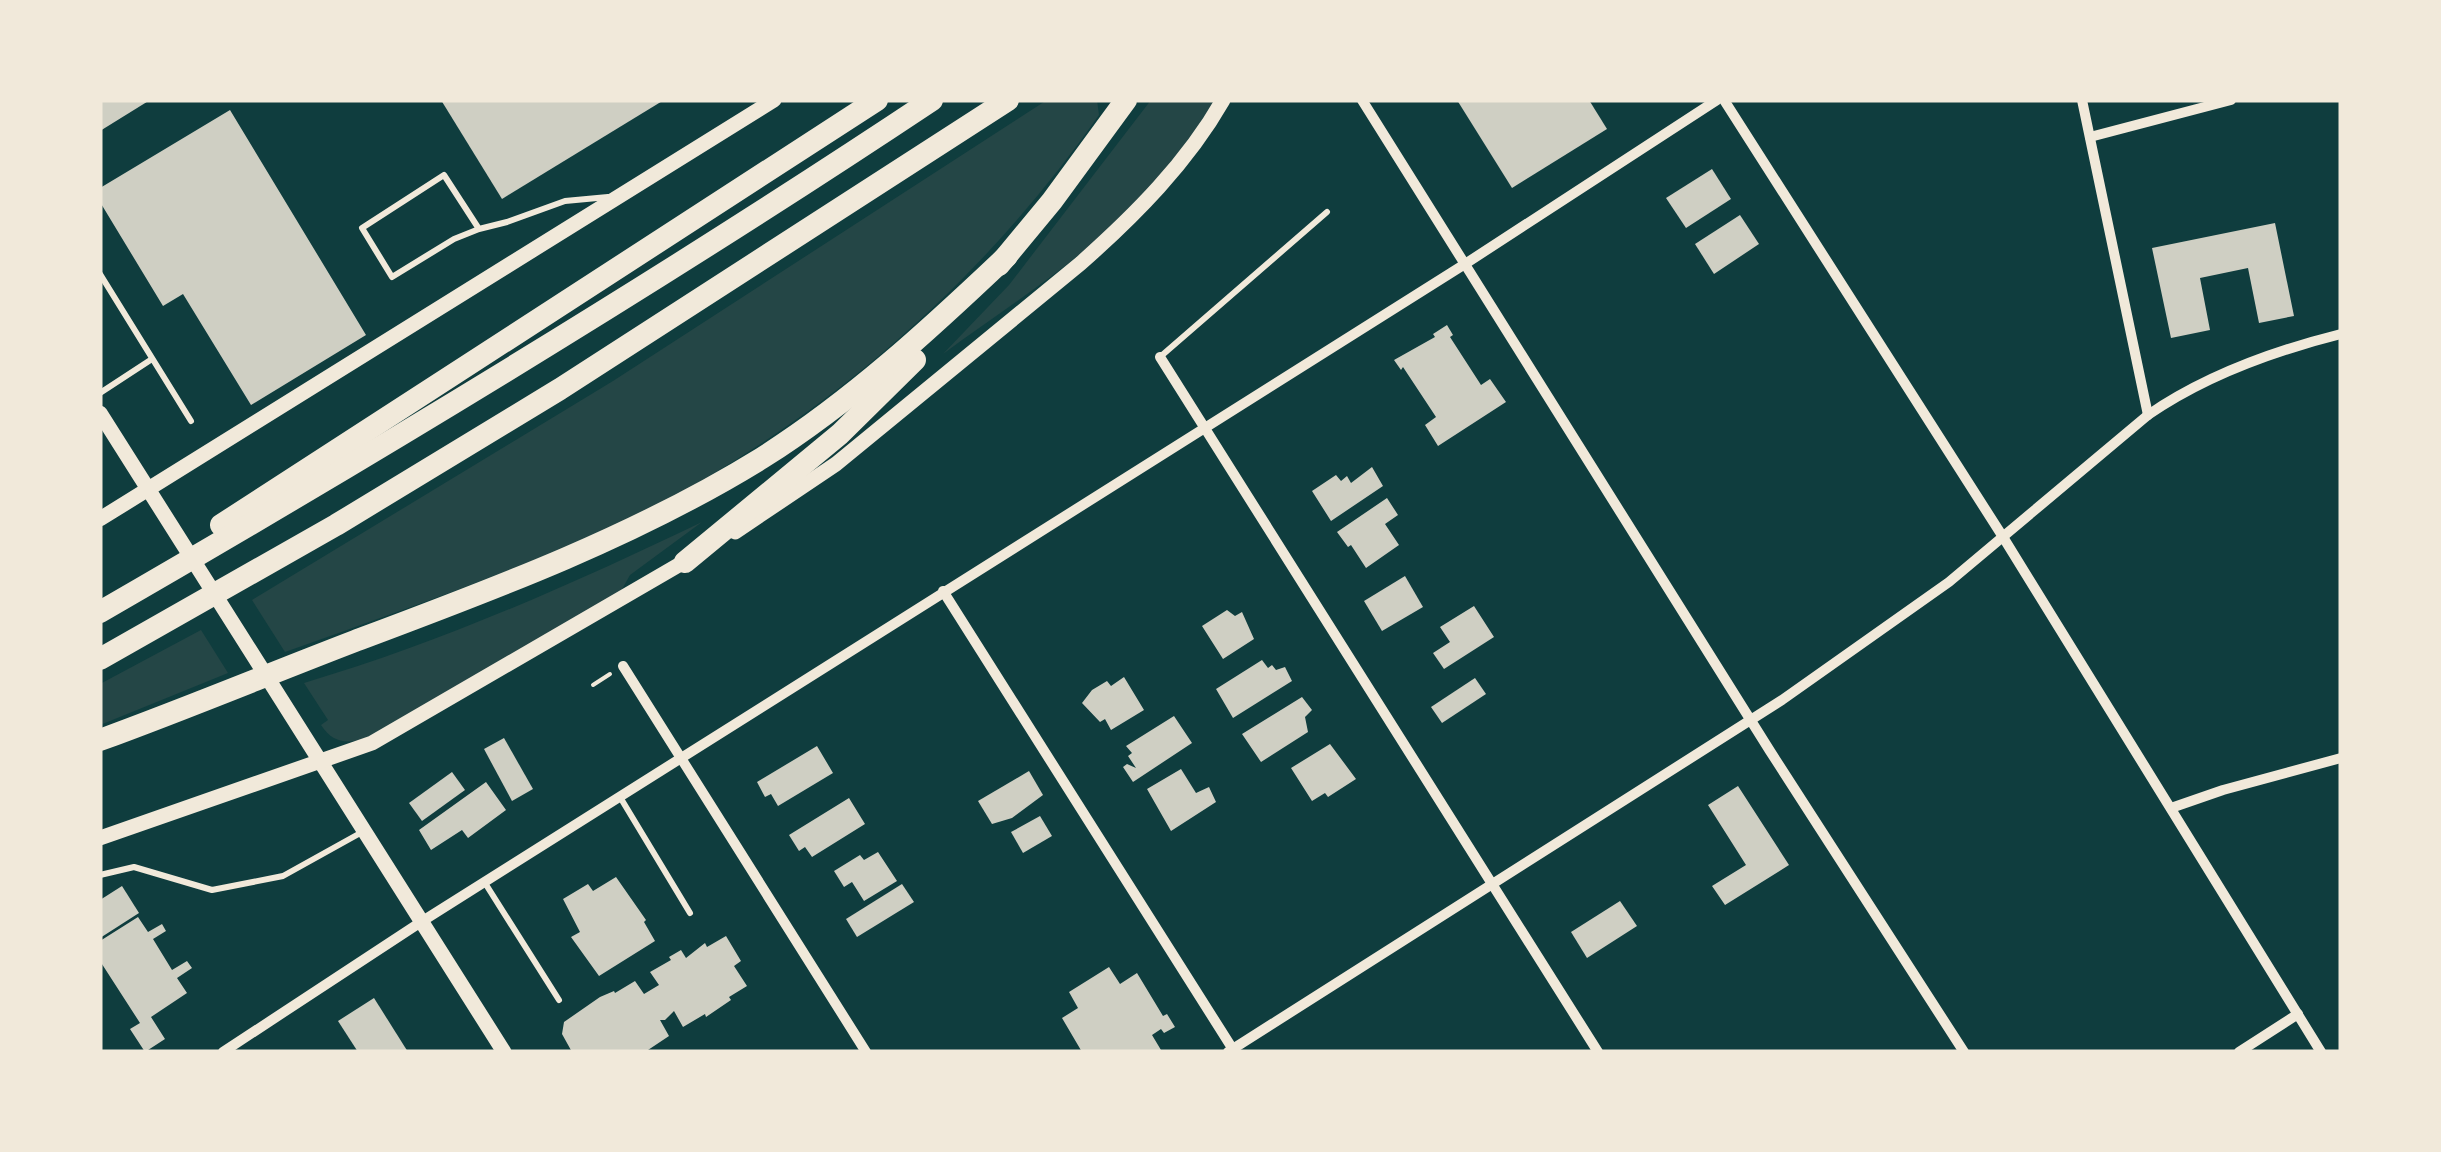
<svg xmlns="http://www.w3.org/2000/svg" width="2441" height="1152" font-family="Figtree,sans-serif">
	<style>
		.green { fill: #244646 }
		.building { fill: #cfcfc3 }
		.lines { fill: none; stroke-linecap: round; stroke-linejoin: round }
		.path { stroke: #f1e9da; stroke-width: 4 }
		.service { stroke: #f1e9da; stroke-width: 6 }
		.minor { stroke: #f1e9da; stroke-width: 10 }
		.tertiary { stroke: #f1e9da; stroke-width: 15 }
		.motorway { stroke: #f1e9da; stroke-width: 22 }
	</style>
	<rect width="100%" height="100%" fill="#0f3d3e"/>
	<g class="green">
		<path d="M 1047,100 L 1097,100 L 1099,115 C 975,292 812,430 619,525 C 590,540 558,550 527,563 C 447,595 366,623 285,652 L 252,600 L 613,381 Z"/>
		<path d="M 1151,100 L 1215,100 C 1185,147 1150,192 1108,230 C 1057,276 999,313 943,354 L 1009,285 Z"/>
		<path d="M 702,522 L 630,575 L 621,591 L 364,739 C 345,744 332,742 321,725 L 328,720 L 304,683 C 442,642 573,584 702,522 Z"/>
		<path d="M 201,630 L 228,673 L 100,725 L 100,684 Z"/>
	</g>
	<g class="building">
		<path d="M 100,100 L 150,100 L 100,131 Z"/>
		<path d="M 441,100 L 664,100 L 502,199 Z"/>
		<path d="M 1457,100 L 1589,100 L 1607,129 L 1512,188 Z"/>
		<path d="M 230,110 L 366,335 L 251,405 L 183,294 L 163,306 L 100,202 L 100,188 Z"/>
		<path d="M 1712,169 L 1731,199 L 1686,228 L 1666,198 Z"/>
		<path d="M 1740,215 L 1759,244 L 1714,274 L 1695,244 Z"/>
		<path d="M 2275,223 L 2294,316 L 2259,323 L 2248,268 L 2200,278 L 2210,330 L 2171,338 L 2152,248 Z"/>
		<path d="M 1447,325 L 1453,335 L 1450,337 L 1481,385 L 1490,379 L 1506,402 L 1438,446 L 1425,425 L 1436,417 L 1403,367 L 1401,370 L 1394,360 L 1435,337 L 1433,334 Z"/>
		<path d="M 1372,467 L 1383,486 L 1331,521 L 1312,491 L 1336,475 L 1341,481 L 1347,476 L 1351,483 Z"/>
		<path d="M 1387,498 L 1398,515 L 1385,524 L 1399,545 L 1366,568 L 1351,545 L 1348,547 L 1337,532 Z"/>
		<path d="M 1405,576 L 1423,607 L 1382,631 L 1364,601 Z"/>
		<path d="M 1474,606 L 1494,637 L 1444,669 L 1433,653 L 1450,642 L 1440,627 Z"/>
		<path d="M 1227,610 L 1235,616 L 1242,612 L 1254,639 L 1223,659 L 1202,626 Z"/>
		<path d="M 1262,660 L 1268,668 L 1272,665 L 1276,670 L 1285,667 L 1292,681 L 1233,718 L 1216,689 Z"/>
		<path d="M 1124,677 L 1144,710 L 1111,730 L 1105,719 L 1100,722 L 1082,703 L 1092,690 L 1107,681 L 1111,686 Z"/>
		<path d="M 1475,678 L 1486,694 L 1442,723 L 1431,707 Z"/>
		<path d="M 1302,697 L 1312,710 L 1305,717 L 1308,732 L 1261,762 L 1242,734 Z"/>
		<path d="M 1174,716 L 1192,743 L 1133,782 L 1123,767 L 1127,764 L 1136,768 L 1128,756 L 1132,753 L 1126,746 Z"/>
		<path d="M 504,738 L 533,789 L 512,801 L 484,749 Z"/>
		<path d="M 1330,744 L 1356,779 L 1328,797 L 1325,793 L 1312,801 L 1291,768 Z"/>
		<path d="M 817,746 L 833,773 L 778,806 L 771,794 L 765,797 L 757,782 Z"/>
		<path d="M 1181,769 L 1196,793 L 1209,787 L 1216,802 L 1171,831 L 1147,789 Z"/>
		<path d="M 1029,771 L 1043,795 L 1012,818 L 992,824 L 978,801 Z"/>
		<path d="M 452,772 L 465,790 L 422,821 L 409,803 Z"/>
		<path d="M 486,782 L 506,810 L 468,838 L 462,830 L 431,850 L 419,830 Z"/>
		<path d="M 1738,786 L 1789,865 L 1725,905 L 1712,886 L 1746,865 L 1708,805 Z"/>
		<path d="M 849,798 L 865,824 L 812,857 L 805,847 L 799,851 L 789,835 Z"/>
		<path d="M 1040,816 L 1052,836 L 1023,853 L 1011,832 Z"/>
		<path d="M 878,852 L 897,881 L 864,901 L 852,882 L 844,887 L 834,871 L 860,855 L 864,860 Z"/>
		<path d="M 616,877 L 646,920 L 644,922 L 655,941 L 599,976 L 571,937 L 580,932 L 563,899 L 588,884 L 593,891 Z"/>
		<path d="M 902,884 L 914,902 L 857,937 L 846,919 Z"/>
		<path d="M 122,886 L 139,913 L 100,938 L 100,900 Z"/>
		<path d="M 1620,901 L 1637,926 L 1587,958 L 1571,932 Z"/>
		<path d="M 138,917 L 148,932 L 162,924 L 166,931 L 153,939 L 172,970 L 187,961 L 192,968 L 177,978 L 187,993 L 151,1017 L 165,1039 L 145,1052 L 130,1029 L 140,1023 L 100,961 L 100,941 Z"/>
		<path d="M 726,936 L 741,961 L 734,966 L 747,986 L 729,997 L 731,1000 L 706,1017 L 705,1014 L 683,1027 L 674,1011 L 665,1020 L 660,1020 L 669,1036 L 648,1050 L 649,1052 L 572,1052 L 562,1034 L 564,1022 L 600,997 L 614,991 L 615,993 L 635,981 L 644,994 L 659,985 L 650,972 L 671,960 L 669,957 L 681,950 L 686,958 L 705,943 L 707,947 Z"/>
		<path d="M 1109,967 L 1120,984 L 1137,973 L 1163,1016 L 1167,1014 L 1175,1027 L 1164,1033 L 1161,1029 L 1152,1035 L 1161,1050 L 1158,1052 L 1082,1052 L 1062,1018 L 1078,1008 L 1069,992 Z"/>
		<path d="M 374,998 L 408,1052 L 358,1052 L 338,1021 Z"/>
	</g>
	<g class="lines">
		<path class="path" d="M 593,685 L 610,674"/>
		<g class="service">
			<path d="M 479,229 L 444,175 L 362,228 L 392,277 L 454,239 L 479,229 L 507,222 L 565,201 L 608,197"/>
			<path d="M 100,274 L 191,421"/>
			<path d="M 1160,357 L 1327,212"/>
			<path d="M 100,393 L 152,359"/>
			<path d="M 620,797 L 690,913"/>
			<path d="M 100,875 L 134,867 L 212,890 L 283,876 L 364,831"/>
			<path d="M 485,883 L 559,1000"/>
		</g>
		<g class="minor">
			<path d="M 1362,100 L 1770,751 L 1964,1052"/>
			<path d="M 1724,100 L 2003,537 L 2321,1052"/>
			<path d="M 2082,100 L 2148,415"/>
			<path d="M 2090,137 L 2231,100"/>
			<path d="M 1160,357 L 1598,1052"/>
			<path d="M 943,591 L 1234,1051"/>
			<path d="M 623,666 L 866,1052"/>
			<path d="M 2171,808 L 2223,790 L 2341,758"/>
			<path d="M 223,1052 L 421,922 L 1465,264 L 1717,100"/>
			<path d="M 1228,1052 L 1782,700 L 1949,582 L 2148,415 C 2206,375 2273,351 2341,334"/>
			<path d="M 2239,1052 L 2298,1014"/>
		</g>
		<g class="tertiary">
			<path d="M 100,413 L 504,1052"/>
			<path d="M 100,519 L 774,100"/>
			<path d="M 735,532 L 836,464 L 1081,263 C 1135,215 1187,163 1223,100"/>
			<path d="M 100,838 L 372,743 L 689,559"/>
		</g>
		<g class="motorway">
			<path d="M 999,265 L 1052,201 L 1126,100"/>
			<path d="M 221,525 L 877,100"/>
			<path d="M 685,562 L 840,434 L 915,360"/>
			<path d="M 100,612 C 382,449 660,281 932,100"/>
			<path d="M 100,659 L 336,525 L 560,389 L 1008,100"/>
			<path d="M 100,740 C 185,709 269,674 355,641 C 494,589 634,537 762,458 C 852,401 930,329 1007,256"/>
		</g>
	</g>
	<rect width="2441" height="1152" fill="none" stroke="#f1e9da" stroke-width="205"/>
</svg>
